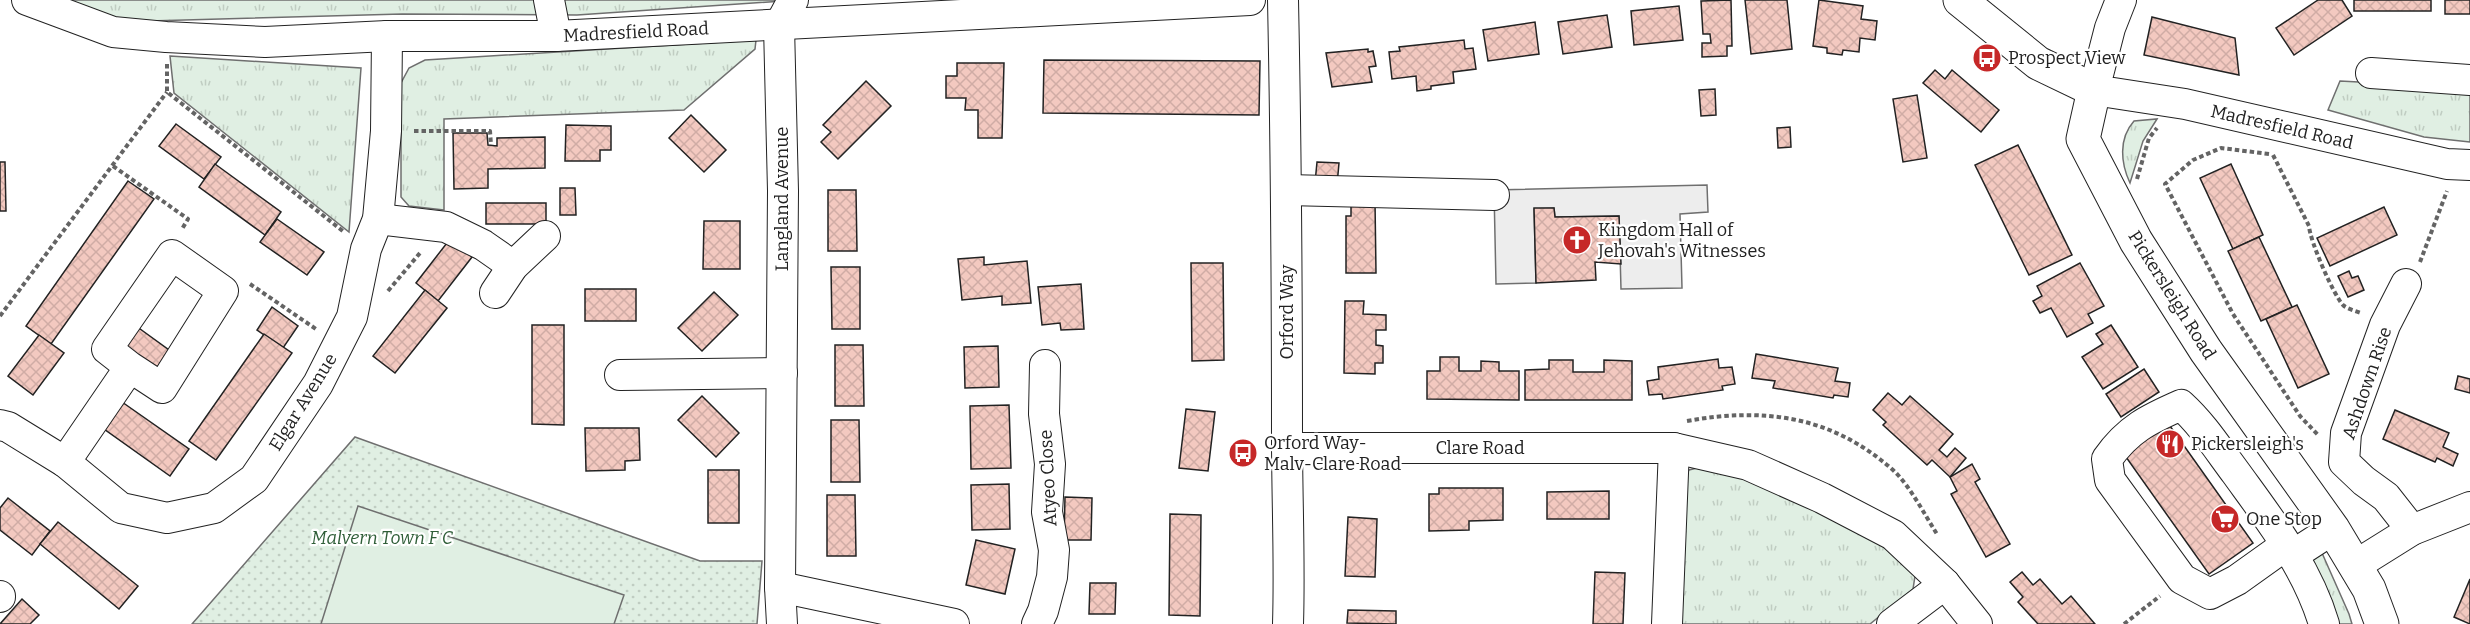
<svg xmlns="http://www.w3.org/2000/svg" width="2470" height="624" font-family="Bitter,serif">
	<style>
		.grass { fill: url(#grass-tufts); stroke: #6f6f6f; stroke-width: 1.5 }
		.park { fill: url(#park-dots); stroke: #6f6f6f; stroke-width: 1.5 }
		.pitch { fill: #e0efe3; stroke: #6f6f6f; stroke-width: 1.5 }
		.parking { fill: #ededed; stroke: #6f6f6f; stroke-width: 1.5 }
		.building { fill: url(#building-cross-hatch); stroke: #222; stroke-width: 1.5 }
		.lines { fill: none; stroke-linecap: round; stroke-linejoin: round }
		.minor-casing { stroke: #222; stroke-width: 32 }
		.major-casing { stroke: #222; stroke-width: 35 }
		.path { stroke: #646464; stroke-width: 4; stroke-dasharray: 4.5 3; stroke-linecap: butt }
		.minor { stroke: #fff; stroke-width: 30 }
		.major { stroke: #fff; stroke-width: 33 }
		.labels { text-anchor: middle; dominant-baseline: central; stroke-width: 4.5; stroke-linejoin: round; paint-order: stroke }
		.street-label { font-size: 18px; fill: #222; stroke: #fff }
		.poi-label { font-size: 18px; fill: #222; stroke: #fff; text-anchor: start }
		.park-label { font-size: 18px; font-style: italic; fill: #2f5e38; stroke: #fff }
	</style>
	<defs>
		<pattern id="grass-tufts" width="24" height="20" patternUnits="userSpaceOnUse" patternTransform="scale(1.5)"><rect width="24" height="20" fill="#e0efe3"/><path d="M3 7l-1-3M5 7V3M7 7l1-3M15 17l-1-3M17 17v-4M19 17l1-3" fill="none" stroke="#c0cdc2"/></pattern>
		<pattern id="park-dots" width="8" height="8" patternUnits="userSpaceOnUse" patternTransform="scale(1.5)"><rect width="8" height="8" fill="#e0efe3"/><path d="M2 2h.1M6 6h.1" fill="none" stroke="#c0cdc2" stroke-width="1.8" stroke-linecap="round"/></pattern>
		<pattern id="building-cross-hatch" width="8" height="8" patternUnits="userSpaceOnUse" patternTransform="scale(1.5)"><rect width="8" height="8" fill="#f3c9c0"/><path d="M0 0l8 8M0 8l8-8" fill="none" stroke="#d0aca5"/></pattern>
	</defs>
	<rect width="100%" height="100%" fill="#fff"/>
	<g class="grass">
		<path d="M 66,0 L 797,0 L 577,15 L 402,14 L 113,22 Z"/>
		<path d="M 756,40 L 755,49 L 684,110 L 444,119 L 444,210 L 409,206 L 401,197 L 401,83 L 409,68 L 425,60 Z"/>
		<path d="M 170,56 L 361,68 L 349,232 L 174,93 Z"/>
		<path d="M 2340,81 L 2470,88 L 2470,142 L 2424,137 L 2328,110 Z"/>
		<path d="M 2157,119 L 2143,141 L 2130,183 C 2121,164 2118,139 2134,121 Z"/>
		<path d="M 1705,466 L 1762,483 L 1883,545 L 1915,576 L 1913,589 L 1870,624 L 1679,624 L 1681,483 L 1689,470 Z"/>
		<path d="M 2322,553 L 2349,614 L 2352,624 L 2337,624 L 2312,558 Z"/>
	</g>
	<path class="park" d="M 355,437 L 700,561 L 762,561 L 757,624 L 192,624 Z"/>
	<path class="pitch" d="M 358,506 L 624,595 L 614,624 L 321,624 Z"/>
	<path class="parking" d="M 1707,185 L 1708,212 L 1680,214 L 1682,288 L 1621,289 L 1619,216 L 1555,217 L 1554,208 L 1534,209 L 1536,283 L 1496,284 L 1494,190 Z"/>
	<g class="building">
		<path d="M 1731,0 L 1732,46 L 1727,46 L 1727,56 L 1702,57 L 1702,43 L 1711,43 L 1710,34 L 1703,34 L 1701,1 Z"/>
		<path d="M 1745,0 L 1787,0 L 1792,49 L 1751,54 Z"/>
		<path d="M 1819,0 L 1863,6 L 1861,19 L 1877,21 L 1875,40 L 1860,38 L 1859,52 L 1843,50 L 1842,55 L 1827,53 L 1827,48 L 1813,46 Z"/>
		<path d="M 2318,0 L 2342,0 L 2352,16 L 2294,55 L 2276,28 Z"/>
		<rect x="2354" y="0" width="77" height="11"/>
		<rect x="2445" y="0" width="25" height="14"/>
		<path d="M 1679,6 L 1683,40 L 1634,45 L 1631,11 Z"/>
		<path d="M 1607,15 L 1612,47 L 1563,54 L 1558,22 Z"/>
		<path d="M 2152,17 L 2235,38 L 2239,75 L 2144,55 Z"/>
		<path d="M 1535,22 L 1539,54 L 1488,61 L 1483,30 Z"/>
		<path d="M 1464,40 L 1465,49 L 1473,48 L 1476,69 L 1453,72 L 1454,83 L 1431,86 L 1431,89 L 1417,91 L 1416,76 L 1392,79 L 1389,52 L 1400,51 L 1399,47 Z"/>
		<path d="M 1368,49 L 1368,52 L 1373,51 L 1376,66 L 1369,67 L 1372,82 L 1332,87 L 1326,53 Z"/>
		<path d="M 1044,60 L 1260,61 L 1259,115 L 1043,113 Z"/>
		<path d="M 957,63 L 1004,63 L 1002,138 L 978,138 L 978,110 L 965,110 L 966,98 L 946,98 L 946,76 L 957,76 Z"/>
		<path d="M 1935,70 L 1945,79 L 1952,70 L 1999,110 L 1981,132 L 1923,83 Z"/>
		<path d="M 866,81 L 891,106 L 838,159 L 821,142 L 831,132 L 823,125 Z"/>
		<path d="M 1715,89 L 1716,115 L 1701,116 L 1699,90 Z"/>
		<path d="M 1917,95 L 1927,158 L 1903,162 L 1893,99 Z"/>
		<path d="M 691,115 L 726,150 L 704,172 L 669,138 Z"/>
		<path d="M 176,124 L 221,157 L 204,179 L 159,146 Z"/>
		<path d="M 566,125 L 611,126 L 611,150 L 600,150 L 600,161 L 565,161 Z"/>
		<path d="M 1790,127 L 1791,147 L 1778,148 L 1777,128 Z"/>
		<path d="M 453,133 L 487,133 L 488,145 L 497,146 L 497,138 L 545,137 L 545,168 L 488,169 L 488,188 L 454,189 Z"/>
		<path d="M 2018,145 L 2072,255 L 2029,275 L 1975,165 Z"/>
		<path d="M 0,162 L 5,162 L 6,211 L 0,211 Z"/>
		<path d="M 1317,162 L 1339,163 L 1337,185 L 1315,183 Z"/>
		<path d="M 215,164 L 281,212 L 265,235 L 199,187 Z"/>
		<path d="M 2231,164 L 2263,235 L 2233,249 L 2200,178 Z"/>
		<path d="M 128,181 L 154,199 L 51,344 L 26,326 Z"/>
		<path d="M 560,188 L 575,188 L 576,215 L 560,215 Z"/>
		<path d="M 828,190 L 856,190 L 857,251 L 828,251 Z"/>
		<path d="M 1375,201 L 1376,273 L 1346,273 L 1346,216 L 1351,216 L 1351,202 Z"/>
		<rect x="486" y="203" width="60" height="21"/>
		<path d="M 2384,207 L 2397,235 L 2330,266 L 2317,238 Z"/>
		<path d="M 1534,208 L 1554,208 L 1555,217 L 1619,216 L 1621,264 L 1595,262 L 1596,280 L 1536,283 Z"/>
		<path d="M 277,219 L 324,252 L 307,275 L 260,242 Z"/>
		<path d="M 704,221 L 740,221 L 740,269 L 703,269 Z"/>
		<path d="M 2259,237 L 2292,307 L 2261,321 L 2228,251 Z"/>
		<path d="M 450,239 L 472,257 L 438,301 L 416,283 Z"/>
		<path d="M 984,257 L 984,265 L 1027,261 L 1031,303 L 1002,305 L 1002,296 L 962,300 L 958,259 Z"/>
		<path d="M 1191,263 L 1223,263 L 1224,360 L 1192,361 Z"/>
		<path d="M 2080,263 L 2104,306 L 2088,314 L 2093,323 L 2067,337 L 2051,308 L 2040,313 L 2033,301 L 2042,296 L 2037,286 Z"/>
		<path d="M 831,267 L 860,267 L 860,329 L 832,329 Z"/>
		<path d="M 2349,271 L 2352,278 L 2358,276 L 2364,290 L 2348,297 L 2338,276 Z"/>
		<path d="M 1081,284 L 1084,329 L 1061,330 L 1060,323 L 1042,325 L 1038,287 Z"/>
		<rect x="585" y="289" width="51" height="32"/>
		<path d="M 425,290 L 447,308 L 395,373 L 373,356 Z"/>
		<path d="M 714,292 L 738,315 L 702,351 L 678,328 Z"/>
		<path d="M 1345,301 L 1364,301 L 1363,314 L 1386,315 L 1386,330 L 1376,330 L 1376,345 L 1383,346 L 1383,363 L 1375,363 L 1375,374 L 1344,373 Z"/>
		<path d="M 2297,305 L 2329,374 L 2298,388 L 2266,319 Z"/>
		<path d="M 272,307 L 298,326 L 283,348 L 257,330 Z"/>
		<path d="M 532,325 L 564,325 L 564,425 L 532,424 Z"/>
		<path d="M 2111,325 L 2138,367 L 2103,389 L 2082,357 L 2103,344 L 2096,334 Z"/>
		<path d="M 136,326 L 169,350 L 157,368 L 123,344 Z"/>
		<path d="M 264,334 L 292,353 L 216,460 L 189,441 Z"/>
		<path d="M 39,335 L 64,353 L 33,395 L 8,376 Z"/>
		<path d="M 835,345 L 863,345 L 864,406 L 835,406 Z"/>
		<path d="M 998,346 L 999,387 L 965,388 L 964,347 Z"/>
		<path d="M 1756,354 L 1838,368 L 1835,381 L 1850,383 L 1848,397 L 1834,395 L 1833,398 L 1773,388 L 1775,381 L 1752,378 Z"/>
		<path d="M 1440,357 L 1459,357 L 1459,371 L 1481,371 L 1481,361 L 1499,362 L 1499,371 L 1519,371 L 1519,400 L 1427,399 L 1427,371 L 1440,371 Z"/>
		<path d="M 1718,359 L 1719,368 L 1732,367 L 1735,384 L 1722,386 L 1723,390 L 1663,399 L 1662,394 L 1649,395 L 1647,381 L 1659,379 L 1658,367 Z"/>
		<path d="M 1549,360 L 1573,360 L 1573,372 L 1604,372 L 1604,360 L 1632,361 L 1632,400 L 1525,400 L 1525,370 L 1549,369 Z"/>
		<path d="M 2144,369 L 2159,392 L 2121,417 L 2106,394 Z"/>
		<path d="M 2458,376 L 2470,379 L 2470,393 L 2455,389 Z"/>
		<path d="M 1888,393 L 1902,405 L 1910,396 L 1953,434 L 1939,450 L 1947,457 L 1955,448 L 1966,458 L 1950,477 L 1932,460 L 1927,465 L 1883,425 L 1886,422 L 1873,410 Z"/>
		<path d="M 702,396 L 739,433 L 716,457 L 678,420 Z"/>
		<path d="M 122,402 L 189,449 L 170,476 L 104,429 Z"/>
		<path d="M 1009,405 L 1011,468 L 971,469 L 970,406 Z"/>
		<path d="M 1186,409 L 1215,412 L 1208,471 L 1179,468 Z"/>
		<path d="M 2395,410 L 2449,433 L 2443,447 L 2458,454 L 2453,466 L 2437,458 L 2435,462 L 2383,439 Z"/>
		<path d="M 2165,419 L 2253,543 L 2209,574 L 2121,450 Z"/>
		<path d="M 831,420 L 859,420 L 860,482 L 831,482 Z"/>
		<path d="M 585,428 L 639,428 L 640,460 L 625,461 L 625,470 L 586,471 Z"/>
		<path d="M 1972,464 L 1980,479 L 1975,482 L 2010,544 L 1986,557 L 1951,494 L 1957,491 L 1950,477 Z"/>
		<rect x="708" y="470" width="31" height="53"/>
		<path d="M 1009,484 L 1010,529 L 972,530 L 971,485 Z"/>
		<path d="M 1439,488 L 1503,488 L 1503,520 L 1469,521 L 1469,530 L 1429,531 L 1429,494 L 1439,494 Z"/>
		<path d="M 1609,491 L 1609,519 L 1547,519 L 1547,492 Z"/>
		<path d="M 827,495 L 855,495 L 856,556 L 827,556 Z"/>
		<path d="M 1065,497 L 1092,498 L 1091,540 L 1064,540 Z"/>
		<path d="M 8,498 L 50,531 L 32,555 L 0,530 L 0,508 Z"/>
		<path d="M 1170,514 L 1201,515 L 1200,616 L 1169,615 Z"/>
		<path d="M 1348,517 L 1377,519 L 1375,577 L 1345,576 Z"/>
		<path d="M 58,522 L 138,586 L 119,609 L 40,544 Z"/>
		<path d="M 976,540 L 1015,549 L 1005,594 L 966,585 Z"/>
		<path d="M 1595,572 L 1625,573 L 1623,624 L 1593,624 Z"/>
		<path d="M 2022,572 L 2033,585 L 2040,579 L 2062,604 L 2071,596 L 2095,624 L 2038,624 L 2018,602 L 2023,597 L 2010,582 Z"/>
		<path d="M 2470,579 L 2470,624 L 2454,617 Z"/>
		<path d="M 1090,583 L 1116,583 L 1115,614 L 1089,614 Z"/>
		<path d="M 22,599 L 39,615 L 30,624 L 0,624 Z"/>
		<path d="M 1348,610 L 1396,611 L 1396,624 L 1347,623 Z"/>
	</g>
	<g class="lines">
		<g class="minor-casing">
			<g id="minor">
				<path d="M 27,0 L 113,32 L 166,37 L 265,42 L 387,36 L 556,36 L 1250,0"/>
				<path d="M 549,0 L 556,36"/>
				<path d="M 1283,0 C 1286,146 1287,291 1287,437 C 1287,500 1290,562 1288,624"/>
				<path d="M 2121,0 L 2110,28 L 2094,90 L 2185,104 L 2447,164 L 2470,165"/>
				<path d="M 2371,73 L 2470,80"/>
				<path d="M 1287,190 L 1494,195"/>
				<path d="M 378,219 L 446,227 L 483,245 L 513,266"/>
				<path d="M 2406,284 L 2385,325 L 2346,433 L 2344,462 L 2364,481 L 2386,497 L 2412,530"/>
				<path d="M 495,293 L 513,266 L 545,236"/>
				<path d="M 620,375 L 782,373"/>
				<path d="M 0,425 L 8,427 L 65,462 L 121,508 L 167,518 L 214,508 L 254,479 L 318,384 L 352,317 L 366,249 L 378,219 L 386,131 L 387,36"/>
				<path d="M 1287,448 L 1674,448 L 1748,465 L 1822,498 L 1893,535 L 1945,584 L 1977,624"/>
				<path d="M 65,462 L 130,367 L 162,388 L 223,291 L 172,255 L 107,349 L 130,367"/>
				<path d="M 2286,545 L 2237,580 L 2210,594 L 2182,579 L 2110,480 L 2107,459 C 2128,429 2149,419 2181,405 C 2203,425 2218,449 2236,473 C 2270,520 2307,567 2324,624"/>
				<path d="M 2293,555 L 2333,529"/>
				<path d="M 2356,565 L 2412,530 L 2470,507"/>
				<path d="M 780,587 L 954,624"/>
				<path d="M 0,597 L 0,596"/>
				<path d="M 782,624 L 780,587 L 783,191 L 779,26 L 793,0"/>
				<path d="M 1037,624 L 1043,611 L 1052,577 L 1054,550 L 1047,512 L 1050,464 L 1044,414 L 1045,365"/>
				<path d="M 1667,624 L 1674,448"/>
				<path d="M 1892,624 L 1945,584"/>
			</g>
		</g>
		<g class="major-casing">
			<path id="major" d="M 1960,0 L 2038,63 L 2094,90 L 2083,139 L 2136,241 L 2206,351 L 2333,529 L 2369,589 L 2382,624"/>
		</g>
		<g class="path">
			<path d="M 167,64 L 167,92 L 344,232"/>
			<path d="M 414,131 L 490,131 L 491,145"/>
			<path d="M 2269,154 L 2221,148 L 2193,160 L 2165,184 L 2233,314 L 2300,416 L 2318,435"/>
			<path d="M 2273,155 L 2309,226 C 2310,241 2333,294 2343,305 C 2347,309 2356,311 2361,313"/>
			<path d="M 113,166 L 188,219 L 182,229"/>
			<path d="M 2137,179 L 2149,138 L 2157,128"/>
			<path d="M 2420,262 L 2447,191"/>
			<path d="M 250,284 L 316,329"/>
			<path d="M 388,291 L 420,253"/>
			<path d="M 0,316 L 167,92"/>
			<path d="M 1687,421 C 1765,407 1832,416 1893,470 C 1911,487 1924,514 1937,534"/>
			<path d="M 2124,624 L 2160,596"/>
		</g>
		<use href="#minor" class="minor"/>
		<use href="#major" class="major"/>
	</g>
	<defs>
		<g id="bus-disc" transform="scale(1.5)"><circle r="9.5" fill="#c62828" stroke="#fff"/><path d="M-5-6H5V4H4V6H2V4H-2V6H-4V4H-5ZM-3.5-4V0h7V-4ZM-3.5 1.2v1.5H-2V1.2ZM2 1.2v1.5H3.5V1.2Z" fill="#fff"/></g>
		<g id="church-disc" transform="scale(1.5)"><circle r="9.5" fill="#c62828" stroke="#fff"/><path d="M-1.2-6h2.4v3.5h3.3v2.4h-3.3V6h-2.4V-.1h-3.3v-2.4h3.3Z" fill="#fff"/></g>
		<g id="restaurant-disc" transform="scale(1.5)"><circle r="9.5" fill="#c62828" stroke="#fff"/><path d="M-5-6h1v4h1v-4h1v4h1v-4h1v5L-1.5 .5V6h-2V.5L-5-1ZM5-6V6H3V1.5H1.5Q1.5-4 5-6Z" fill="#fff"/></g>
		<g id="supermarket-disc" transform="scale(1.5)"><circle r="9.5" fill="#c62828" stroke="#fff"/><path d="M-6-5.5h2.5l.6 2H6L4.5 2H-2.5L-4.4-4H-6ZM-1.5 3.2a1.3 1.3 0 1 0 .1 0ZM3 3.2a1.3 1.3 0 1 0 .1 0Z" fill="#fff"/></g>
	</defs>
	<g fill-rule="evenodd">
		<use href="#bus-disc" x="1987" y="58"/>
		<use href="#church-disc" x="1577" y="240"/>
		<use href="#restaurant-disc" x="2170" y="444"/>
		<use href="#bus-disc" x="1243" y="453"/>
		<use href="#supermarket-disc" x="2225" y="519"/>
	</g>
	<g class="labels">
		<g class="street-label">
			<text transform="translate(636 32) rotate(-3)">Madresfield Road</text>
			<text transform="translate(2282 127) rotate(13)">Madresfield Road</text>
			<text transform="translate(782 199) rotate(-90)">Langland Avenue</text>
			<text transform="translate(2172 295) rotate(58)">Pickersleigh Road</text>
			<text transform="translate(1287 312) rotate(-90)">Orford Way</text>
			<text transform="translate(2367 383) rotate(-71)">Ashdown Rise</text>
			<text transform="translate(303 402) rotate(-58)">Elgar Avenue</text>
			<text x="1480" y="448">Clare Road</text>
			<text transform="translate(1048 478) rotate(-93)">Atyeo Close</text>
		</g>
		<g class="poi-label">
			<text x="2008" y="58">Prospect View</text>
			<text x="1598" y="230">Kingdom Hall of<tspan x="1598" dy="21">Jehovah's Witnesses</tspan></text>
			<text x="1264" y="443">Orford Way-<tspan x="1264" dy="21">Malv-Clare Road</tspan></text>
			<text x="2191" y="444">Pickersleigh's</text>
			<text x="2246" y="519">One Stop</text>
		</g>
		<g class="park-label">
			<text x="382" y="538">Malvern Town F C</text>
		</g>
	</g>
</svg>
